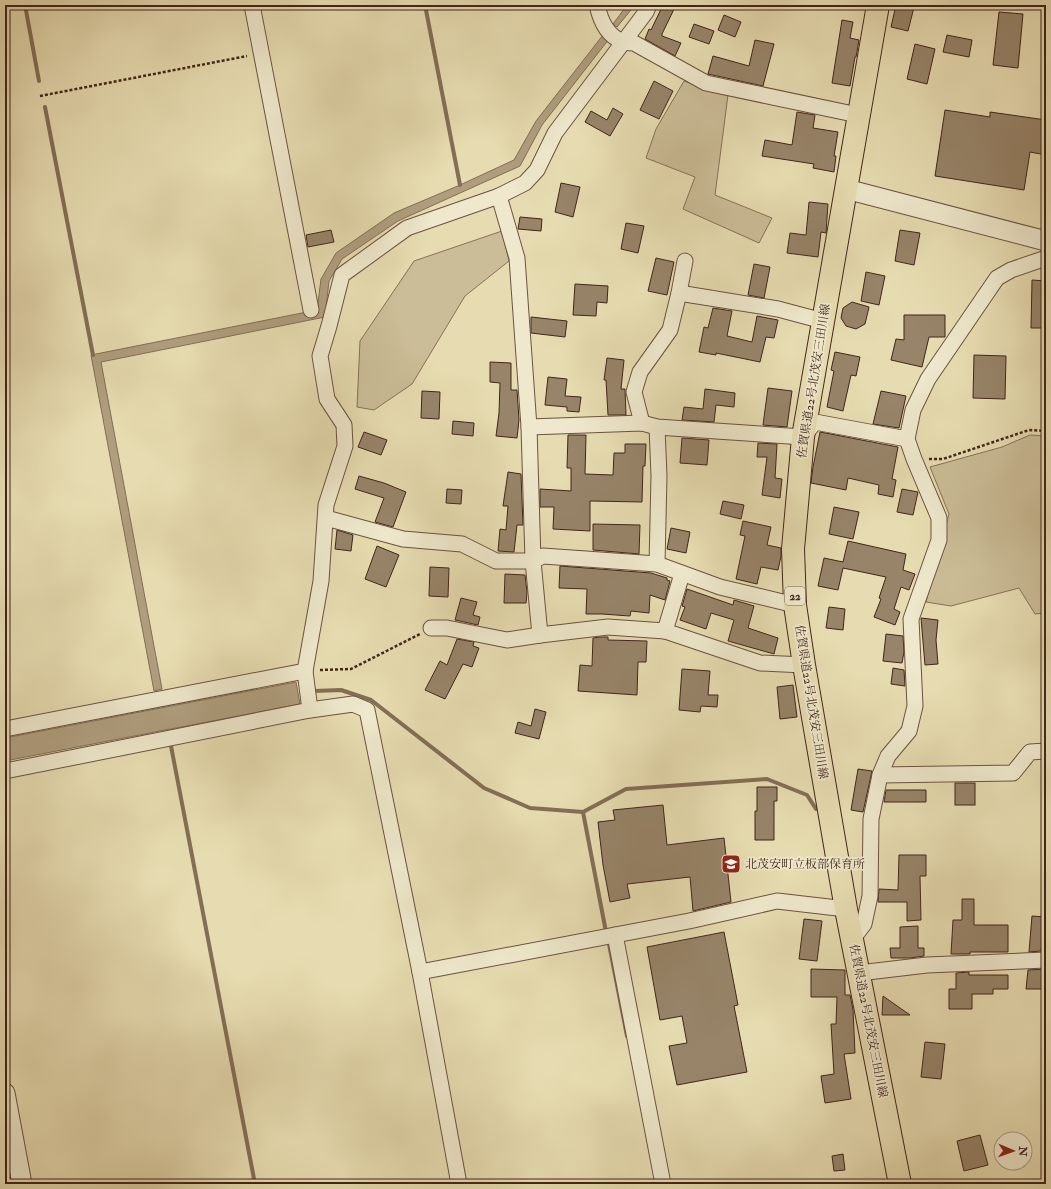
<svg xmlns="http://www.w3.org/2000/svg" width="1051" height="1189" font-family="'IM FELL Double Pica','Noto Serif JP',serif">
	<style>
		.green { fill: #cbbd97; stroke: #867158 }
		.water { fill: #af9e7e; stroke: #836e56 }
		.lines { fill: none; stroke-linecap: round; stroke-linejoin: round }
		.stream { stroke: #836e56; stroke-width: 4 }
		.building { fill: #978469; stroke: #41251a }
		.minor-casing { stroke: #6a5340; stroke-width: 17 }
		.tertiary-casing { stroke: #6a5340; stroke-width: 21 }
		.primary-casing { stroke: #41251a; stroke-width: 24 }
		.path { stroke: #41251a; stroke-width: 2.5; stroke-dasharray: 3 2; stroke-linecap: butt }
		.minor { stroke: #efe8cc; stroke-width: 15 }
		.tertiary { stroke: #efe8cc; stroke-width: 19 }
		.primary { stroke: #e7dcb1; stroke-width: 22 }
		.labels { text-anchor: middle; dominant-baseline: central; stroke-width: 3.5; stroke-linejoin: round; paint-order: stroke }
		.shield { fill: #efe8cc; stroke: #75604f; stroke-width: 1 }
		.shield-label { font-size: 11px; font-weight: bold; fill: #41251a }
		.street-label { font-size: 12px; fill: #41251a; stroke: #efe8cc }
		.poi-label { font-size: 12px; fill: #41251a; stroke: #efe8cc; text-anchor: start }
	</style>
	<rect width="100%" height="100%" fill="#e7dcb1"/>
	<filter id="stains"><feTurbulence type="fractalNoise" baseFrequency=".005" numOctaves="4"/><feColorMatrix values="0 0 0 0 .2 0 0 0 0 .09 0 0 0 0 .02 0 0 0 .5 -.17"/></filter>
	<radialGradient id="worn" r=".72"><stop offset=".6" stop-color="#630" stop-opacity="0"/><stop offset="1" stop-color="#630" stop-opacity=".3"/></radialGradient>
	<g class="green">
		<path d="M 684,81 L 728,95 L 715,195 L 772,218 L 759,243 L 683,209 L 695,177 L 646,158 L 656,129 Z"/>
		<path d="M 502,231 L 509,261 L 465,296 L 412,384 L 374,410 L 357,407 L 360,341 L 414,261 Z"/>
		<path d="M 1030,435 L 1046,436 L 1046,613 L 1035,614 L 1019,588 L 951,606 L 926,602 L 949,514 L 930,467 L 1002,447 Z"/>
	</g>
	<g class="water">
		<path d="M 627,5 L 635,5 L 617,27 L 613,24 Z"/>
		<path d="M 603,35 L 609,39 L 542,125 L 520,166 L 398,221 L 342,259 L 329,281 L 325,317 L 101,362 L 162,689 L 154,691 L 91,355 L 317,310 L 321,279 L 336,253 L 394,213 L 460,185 L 514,160 L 536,121 Z"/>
		<path d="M 296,682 L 300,704 L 5,761 L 5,738 Z"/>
	</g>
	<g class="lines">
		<g class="stream">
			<path d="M 25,5 L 39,81"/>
			<path d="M 425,5 L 460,185"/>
			<path d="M 45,107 L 93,355"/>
			<path d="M 314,691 L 341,690 L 371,700 L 484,788 L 530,808 L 583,812 L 626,789 L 767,779 L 807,795 L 816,809"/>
			<path d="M 171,746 L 255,1184"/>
			<path d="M 583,812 L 606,932"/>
			<path d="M 609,944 L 627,1036"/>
		</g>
	</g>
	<g class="building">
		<path d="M 663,5 L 676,5 L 662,34 L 662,36 L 681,43 L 675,56 L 645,39 L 649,29 L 651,30 Z"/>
		<path d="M 896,5 L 905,5 L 914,7 L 908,31 L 891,27 Z"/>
		<path d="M 999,12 L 1023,14 L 1018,68 L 993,65 Z"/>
		<path d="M 724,15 L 741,22 L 735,37 L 718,30 Z"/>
		<path d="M 842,20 L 853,22 L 850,38 L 859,40 L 856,57 L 855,57 L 850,86 L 832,83 Z"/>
		<path d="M 694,24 L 714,31 L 709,44 L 689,37 Z"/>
		<path d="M 947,35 L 972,40 L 969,57 L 943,52 Z"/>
		<path d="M 755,40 L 774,44 L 763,86 L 708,74 L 713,56 L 749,66 Z"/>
		<path d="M 915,44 L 935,49 L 927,84 L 907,79 Z"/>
		<path d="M 654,81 L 673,91 L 659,119 L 640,110 Z"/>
		<path d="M 613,108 L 623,114 L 610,136 L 585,122 L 591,111 L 607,120 Z"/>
		<path d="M 945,110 L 990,117 L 990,112 L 1046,120 L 1046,155 L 1030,152 L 1024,190 L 935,176 Z"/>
		<path d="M 797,112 L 815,115 L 813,128 L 838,132 L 834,156 L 836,156 L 834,172 L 813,168 L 814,164 L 762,156 L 765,140 L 792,145 Z"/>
		<path d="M 561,183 L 580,187 L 573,217 L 555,212 Z"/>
		<path d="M 809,202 L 828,204 L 826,233 L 821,232 L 818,257 L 787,253 L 790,233 L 806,235 Z"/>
		<path d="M 520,217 L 542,219 L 541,231 L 518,229 Z"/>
		<path d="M 626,223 L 644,226 L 638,253 L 621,249 Z"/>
		<path d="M 331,230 L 334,242 L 308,247 L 306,235 Z"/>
		<path d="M 900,230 L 920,233 L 914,265 L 895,261 Z"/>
		<path d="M 656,258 L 674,262 L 667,295 L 648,291 Z"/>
		<path d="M 754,264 L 770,267 L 764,298 L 748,295 Z"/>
		<path d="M 866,272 L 885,276 L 879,305 L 861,301 Z"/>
		<path d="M 1032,280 L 1046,281 L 1046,328 L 1031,328 Z"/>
		<path d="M 575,284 L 608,286 L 607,303 L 597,302 L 596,316 L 573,315 Z"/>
		<path d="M 852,302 L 869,307 L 865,324 L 856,329 L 846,326 L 841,318 L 843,308 Z"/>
		<path d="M 713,308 L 732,311 L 727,336 L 752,342 L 757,316 L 778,320 L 774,338 L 766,337 L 760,362 L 716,353 L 716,355 L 699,352 L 704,327 L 708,328 Z"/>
		<path d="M 904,315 L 945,315 L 945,337 L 929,337 L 922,367 L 891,360 L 896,339 L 904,340 Z"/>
		<path d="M 531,317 L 567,321 L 565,337 L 531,333 Z"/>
		<path d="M 835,352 L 860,357 L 856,376 L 851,375 L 843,411 L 827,407 L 834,371 L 831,370 Z"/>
		<path d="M 974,355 L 1006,356 L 1005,399 L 973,398 Z"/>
		<path d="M 607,358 L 624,360 L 621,389 L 625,389 L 626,415 L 608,415 L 606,380 L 604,380 Z"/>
		<path d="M 490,362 L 511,363 L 511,390 L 517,390 L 519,420 L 517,438 L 496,436 L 499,413 L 500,383 L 490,382 Z"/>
		<path d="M 548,377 L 567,379 L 565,396 L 581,397 L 579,412 L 567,411 L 567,407 L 545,405 Z"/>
		<path d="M 768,388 L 792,391 L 787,427 L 763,425 Z"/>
		<path d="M 705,389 L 735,393 L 734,407 L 716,405 L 714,422 L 682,420 L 684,407 L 703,409 Z"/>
		<path d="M 422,391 L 440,392 L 439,419 L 421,418 Z"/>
		<path d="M 881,391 L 906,396 L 899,428 L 873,424 Z"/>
		<path d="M 453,421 L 474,423 L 473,436 L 452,434 Z"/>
		<path d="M 364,432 L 387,440 L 381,455 L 358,447 Z"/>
		<path d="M 820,432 L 898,447 L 892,479 L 896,480 L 893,497 L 878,494 L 879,485 L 848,478 L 846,490 L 811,483 L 813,467 Z"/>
		<path d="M 568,435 L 586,435 L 585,474 L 613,475 L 614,453 L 625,453 L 625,444 L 646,444 L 645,466 L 643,466 L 642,502 L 590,501 L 590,531 L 553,529 L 554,507 L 540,507 L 540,489 L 571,491 L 571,468 L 567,468 Z"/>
		<path d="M 682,438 L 709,440 L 707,465 L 680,463 Z"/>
		<path d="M 758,443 L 777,444 L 775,478 L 782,479 L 780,498 L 762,495 L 767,457 L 757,457 Z"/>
		<path d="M 508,472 L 521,474 L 523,525 L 517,525 L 514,552 L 498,551 L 500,529 L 506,530 L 508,506 L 503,506 Z"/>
		<path d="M 359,476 L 384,483 L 406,492 L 393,527 L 375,522 L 384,498 L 355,489 Z"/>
		<path d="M 447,489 L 462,490 L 461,504 L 446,503 Z"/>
		<path d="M 902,489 L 918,492 L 913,515 L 897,512 Z"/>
		<path d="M 723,501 L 744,505 L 741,519 L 720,514 Z"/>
		<path d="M 834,507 L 859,512 L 853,539 L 829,534 Z"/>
		<path d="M 743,521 L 771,527 L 767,545 L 781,548 L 781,556 L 778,570 L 761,567 L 757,584 L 736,579 L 745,536 L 740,535 Z"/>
		<path d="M 593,524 L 640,525 L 639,554 L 593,550 Z"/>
		<path d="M 671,528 L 690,532 L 686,553 L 667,549 Z"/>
		<path d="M 337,530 L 353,535 L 351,551 L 335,549 Z"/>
		<path d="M 848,541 L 906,554 L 903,570 L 915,574 L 909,590 L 901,587 L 894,609 L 900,612 L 895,625 L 874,617 L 881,599 L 879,598 L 886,577 L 843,568 L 838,590 L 818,586 L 824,558 L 843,562 Z"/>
		<path d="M 377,546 L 399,555 L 386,587 L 365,579 Z"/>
		<path d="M 560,566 L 651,573 L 667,578 L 667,580 L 670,581 L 665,600 L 650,595 L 649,613 L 631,611 L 630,616 L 602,614 L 586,614 L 587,589 L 559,588 Z"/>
		<path d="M 430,567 L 449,568 L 448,597 L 429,596 Z"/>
		<path d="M 505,574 L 525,575 L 527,592 L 526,603 L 504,603 Z"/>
		<path d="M 687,589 L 733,605 L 734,600 L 754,606 L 748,628 L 778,638 L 774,654 L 728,641 L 734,620 L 711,613 L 706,629 L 680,620 L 685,607 L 682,606 Z"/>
		<path d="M 461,598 L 477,602 L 473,615 L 480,617 L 478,625 L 455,620 Z"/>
		<path d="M 829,607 L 845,609 L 843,630 L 826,628 Z"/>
		<path d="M 921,618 L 938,620 L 936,640 L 938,664 L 925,665 Z"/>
		<path d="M 886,634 L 903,636 L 904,652 L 902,663 L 883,661 Z"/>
		<path d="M 600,637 L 608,637 L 608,640 L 647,641 L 646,662 L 638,662 L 637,695 L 578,691 L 580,665 L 592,666 L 593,638 Z"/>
		<path d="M 457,639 L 474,642 L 473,646 L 479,648 L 472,667 L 463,664 L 445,699 L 425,690 L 440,661 L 447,665 Z"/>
		<path d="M 893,668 L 904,670 L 905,686 L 891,684 Z"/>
		<path d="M 682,669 L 710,671 L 708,695 L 718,695 L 717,707 L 701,706 L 700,712 L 679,710 Z"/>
		<path d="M 793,685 L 797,717 L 780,719 L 777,687 Z"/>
		<path d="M 535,709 L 546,712 L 539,739 L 515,733 L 518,722 L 531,726 Z"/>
		<path d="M 858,769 L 872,771 L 863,812 L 851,810 Z"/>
		<rect x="955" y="783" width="20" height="22"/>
		<path d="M 757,787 L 777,787 L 777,801 L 774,801 L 774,840 L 755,840 L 755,811 L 757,811 Z"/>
		<path d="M 886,790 L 926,790 L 926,802 L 884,802 Z"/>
		<path d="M 663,805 L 667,845 L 724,838 L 731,902 L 693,911 L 690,877 L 627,884 L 630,898 L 610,902 L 603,865 L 598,822 L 615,820 L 613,810 Z"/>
		<path d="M 899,855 L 926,855 L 926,876 L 920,876 L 921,920 L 907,921 L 907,902 L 878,902 L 879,889 L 898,890 Z"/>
		<path d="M 962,899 L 974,899 L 974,925 L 1008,925 L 1008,952 L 970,952 L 970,954 L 951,954 L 953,920 L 962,920 Z"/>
		<path d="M 1032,916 L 1046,917 L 1046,942 L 1042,942 L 1041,951 L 1029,952 Z"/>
		<path d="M 804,919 L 822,921 L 817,961 L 799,959 Z"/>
		<path d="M 918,926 L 918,948 L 924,948 L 924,956 L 910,958 L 891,958 L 890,948 L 900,948 L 900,927 Z"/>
		<path d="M 724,932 L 738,1005 L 734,1006 L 747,1072 L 677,1085 L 669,1046 L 687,1043 L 682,1016 L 660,1020 L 647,947 Z"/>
		<path d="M 811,969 L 845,970 L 845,995 L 850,995 L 853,1010 L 855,1053 L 844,1054 L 851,1099 L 825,1103 L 821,1076 L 834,1074 L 831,1024 L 836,1024 L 837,997 L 811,997 Z"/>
		<path d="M 1046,969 L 1046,989 L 1026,989 L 1028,970 Z"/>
		<path d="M 969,972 L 969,975 L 1008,975 L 1008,989 L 993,989 L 993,994 L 972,994 L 972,1009 L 949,1009 L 949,989 L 956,989 L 956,973 Z"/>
		<path d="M 883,996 L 910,1015 L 882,1015 Z"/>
		<path d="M 925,1042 L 945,1044 L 941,1079 L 921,1077 Z"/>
		<path d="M 980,1135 L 988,1165 L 964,1171 L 957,1141 Z"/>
		<path d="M 843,1154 L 845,1170 L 834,1171 L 832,1156 Z"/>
	</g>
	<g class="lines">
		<g class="minor-casing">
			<g id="minor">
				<path d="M 252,5 L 311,310"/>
				<path d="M 597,5 C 600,19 607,35 621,41 C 625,43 630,43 634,43 L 706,83 L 858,115"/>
				<path d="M 499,196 L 517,258 L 529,427 L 533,561 L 540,635 L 608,627 L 665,631 L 760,663 L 804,665"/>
				<path d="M 679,293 L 778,309 L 823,321"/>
				<path d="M 642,423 L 634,392 L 640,372 L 670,330 L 679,293 L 685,261"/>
				<path d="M 529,427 L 642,423 L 657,427 L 803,437 L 815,422 L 907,439"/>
				<path d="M 657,427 L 659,476 L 657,564"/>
				<path d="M 326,518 L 403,539 L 462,544 L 496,561 L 533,561 L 543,556 L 657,564 L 720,587 L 795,605"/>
				<path d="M 431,628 L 447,628 L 507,640 L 540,635"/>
				<path d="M 665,631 L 682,574"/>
				<path d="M 310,710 L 305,671 L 321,581 L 326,505 L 345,446 L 344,425 L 327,399 L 320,356 L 329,326 L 342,275 L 407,228 L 499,196 L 525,183 L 537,170 L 555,133 L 646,12 L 649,5"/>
				<path d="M 5,729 L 305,671"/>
				<path d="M 5,771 L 310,710 L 353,704 L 367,710 L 420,972 L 459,1184"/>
				<path d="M 880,775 L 1013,773 L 1030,752 L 1046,751"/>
				<path d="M 615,935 L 663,1184"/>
				<path d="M 852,940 L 864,924 L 870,896 L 871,819 L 880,775 L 888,756 L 909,731 L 915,706 L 911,619 L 939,540 L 939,518 L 914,459 L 907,439 L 913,410 L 928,379 L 997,278 L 1011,270 L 1046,258"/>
				<path d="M 420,972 L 689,921 L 777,901 L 846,909"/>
				<path d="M 859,973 L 927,965 L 1046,960"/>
			</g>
		</g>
		<g class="tertiary-casing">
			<g id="tertiary">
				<path d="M 846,189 L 1046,241"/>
				<path d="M 5,1093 L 22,1184"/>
			</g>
		</g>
		<g class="primary-casing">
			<path id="primary" d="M 878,5 L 803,437 L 793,549 L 795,605 L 804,665 L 846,909 L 900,1184"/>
		</g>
		<g class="path">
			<path d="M 40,96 L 247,56"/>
			<path d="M 929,459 L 943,459 L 1029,430 L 1046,431"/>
			<path d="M 320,670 L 351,669 L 420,634"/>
		</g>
		<use href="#minor" class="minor"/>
		<use href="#tertiary" class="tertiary"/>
		<use href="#primary" class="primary"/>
	</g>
	<defs>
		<g id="school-square" transform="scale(1)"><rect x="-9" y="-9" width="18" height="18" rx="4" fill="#8f2418" stroke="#efe8cc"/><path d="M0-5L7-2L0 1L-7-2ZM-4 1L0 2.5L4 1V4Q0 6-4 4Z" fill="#fff"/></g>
	</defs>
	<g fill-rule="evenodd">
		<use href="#school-square" x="731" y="864"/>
	</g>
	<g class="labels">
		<rect class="shield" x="785" y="587" width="20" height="18" rx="3"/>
		<g class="shield-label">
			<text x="795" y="596">22</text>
		</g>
		<g class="street-label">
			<text transform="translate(814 381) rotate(-81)">佐賀県道22号北茂安三田川線</text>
			<text transform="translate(811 702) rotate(81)">佐賀県道22号北茂安三田川線</text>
			<text transform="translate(868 1021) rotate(79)">佐賀県道22号北茂安三田川線</text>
		</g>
		<g class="poi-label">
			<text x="745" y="864">北茂安町立板部保育所</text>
		</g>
	</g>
	<rect width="1051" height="1189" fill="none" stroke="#e7dcb1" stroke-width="20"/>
	<rect x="6" y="6" width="1039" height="1177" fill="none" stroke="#41251a" stroke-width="2"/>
	<rect x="10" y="10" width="1031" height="1169" fill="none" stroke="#41251a"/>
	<g transform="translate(1013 1151) rotate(92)"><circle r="19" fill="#efe8cc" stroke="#a99a85"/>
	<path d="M0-3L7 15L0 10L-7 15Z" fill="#8f2418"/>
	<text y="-6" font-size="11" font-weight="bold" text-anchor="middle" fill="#41251a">N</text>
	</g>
	<rect width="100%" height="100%" filter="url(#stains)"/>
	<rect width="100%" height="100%" fill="url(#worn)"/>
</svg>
